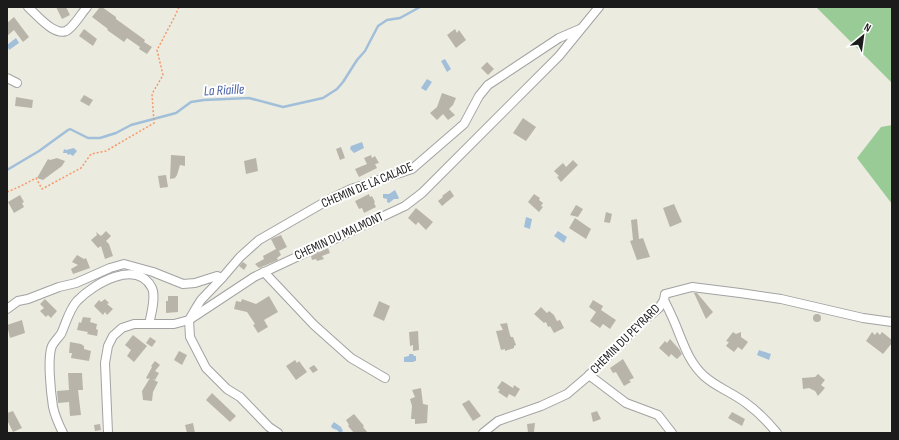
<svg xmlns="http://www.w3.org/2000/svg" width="899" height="440" font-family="'Sofia Sans Condensed',sans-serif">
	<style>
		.forest { fill: #99cb96 }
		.water { fill: #a1bfd9 }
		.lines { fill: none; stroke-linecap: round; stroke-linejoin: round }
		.stream { stroke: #a1bfd9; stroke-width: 2.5 }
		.building { fill: #b9b4aa }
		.minor-casing { stroke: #a2a2a2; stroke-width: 10 }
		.path { stroke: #f59968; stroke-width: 1.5; stroke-dasharray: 2 2; stroke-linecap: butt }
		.minor { stroke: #fff; stroke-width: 8 }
		.labels { text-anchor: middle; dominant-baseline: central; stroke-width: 4; stroke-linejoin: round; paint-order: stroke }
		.street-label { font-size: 13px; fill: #1b1b1b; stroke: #fff }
		.water-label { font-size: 14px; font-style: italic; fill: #4b63a7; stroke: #fff }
	</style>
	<rect width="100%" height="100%" fill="#ecebe0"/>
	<g class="forest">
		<path d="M 816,7 L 892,7 L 892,83 Z"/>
		<path d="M 892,125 L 892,204 L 857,158 L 881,127 Z"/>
	</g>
	<g class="water">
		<path d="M 16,38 L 19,43 L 9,50 L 7,45 Z"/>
		<path d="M 445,59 L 451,69 L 447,72 L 441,61 Z"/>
		<path d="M 427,79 L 432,82 L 426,91 L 421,88 Z"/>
		<path d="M 362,142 L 364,148 L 354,153 L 350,149 L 351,146 Z"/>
		<path d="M 74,148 L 77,151 L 73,156 L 70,154 L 68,155 L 67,153 L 63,153 L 64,149 L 66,150 Z"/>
		<path d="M 395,190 L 399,198 L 398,199 L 394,199 L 389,203 L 387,202 L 387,199 L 383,198 L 383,194 L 389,194 Z"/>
		<path d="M 526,217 L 532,219 L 530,229 L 524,227 Z"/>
		<path d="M 558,231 L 567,237 L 564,243 L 554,236 Z"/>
		<path d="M 759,350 L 771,354 L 769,360 L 757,355 Z"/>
		<path d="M 409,354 L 413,354 L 414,356 L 416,356 L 416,361 L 414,361 L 414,362 L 404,362 L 404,357 L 409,356 Z"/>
		<path d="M 334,422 L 341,427 L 343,431 L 340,433 L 337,430 L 332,428 L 331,426 Z"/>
	</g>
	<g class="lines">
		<path class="stream" d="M 7,170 L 39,151 L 68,130 L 70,129 L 88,138 L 100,138 L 116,133 L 131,125 L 176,113 L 191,102 L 204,100 L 249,98 L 283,107 L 323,98 L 337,89 L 343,82 L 357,60 L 365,51 L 378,26 L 387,20 L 400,18 L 420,7"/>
	</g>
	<g class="building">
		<path d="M 56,7 L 66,7 L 70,15 L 62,19 Z"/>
		<path d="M 100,7 L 102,7 L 116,17 L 116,19 L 145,40 L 144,42 L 152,47 L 147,54 L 139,49 L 140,47 L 127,38 L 124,42 L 107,30 L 108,29 L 92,17 Z"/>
		<path d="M 14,17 L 29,37 L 23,42 L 14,30 L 7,36 L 7,23 Z"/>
		<path d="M 84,29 L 97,39 L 93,46 L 79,36 Z"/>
		<path d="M 455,29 L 457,33 L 459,30 L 466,40 L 456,48 L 447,35 Z"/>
		<path d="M 487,62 L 494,69 L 488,75 L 481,68 Z"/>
		<path d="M 442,93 L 456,98 L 453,105 L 449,109 L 455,115 L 448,120 L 443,114 L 437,120 L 430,113 L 437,107 Z"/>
		<path d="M 84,95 L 93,100 L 89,106 L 80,101 Z"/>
		<path d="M 16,97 L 33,100 L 32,108 L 15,106 Z"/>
		<path d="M 523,118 L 536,127 L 526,141 L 513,133 Z"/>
		<path d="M 341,147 L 345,158 L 340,160 L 336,149 Z"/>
		<path d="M 171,155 L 185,156 L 185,166 L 180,165 L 177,175 L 175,178 L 170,179 Z"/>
		<path d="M 371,155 L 372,158 L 375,156 L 379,163 L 375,164 L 377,168 L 359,177 L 355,169 L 367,164 L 364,158 Z"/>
		<path d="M 57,158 L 65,161 L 62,166 L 43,180 L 37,178 L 48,159 L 50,160 Z"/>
		<path d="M 256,158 L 258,171 L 246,174 L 244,161 Z"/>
		<path d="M 573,160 L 578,165 L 561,182 L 557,177 L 559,176 L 554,171 L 563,163 L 566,167 Z"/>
		<path d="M 166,175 L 168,187 L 160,188 L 158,176 Z"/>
		<path d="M 450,190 L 454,196 L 442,206 L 438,201 L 443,197 L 442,196 Z"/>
		<path d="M 369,194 L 370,197 L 372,196 L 375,202 L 374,203 L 376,207 L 364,213 L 362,208 L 359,209 L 355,201 Z"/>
		<path d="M 534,194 L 540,198 L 539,200 L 543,203 L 541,206 L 543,207 L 539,212 L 528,202 Z"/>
		<path d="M 20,195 L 24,202 L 22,203 L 24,207 L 14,213 L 8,202 Z"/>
		<path d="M 674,204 L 682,222 L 670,227 L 663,208 Z"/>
		<path d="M 576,205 L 583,209 L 578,217 L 570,215 Z"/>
		<path d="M 416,208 L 433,222 L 426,230 L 418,222 L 416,225 L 408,218 Z"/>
		<path d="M 606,212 L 612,214 L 610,223 L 604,222 Z"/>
		<path d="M 575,218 L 591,229 L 586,239 L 569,228 Z"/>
		<path d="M 637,219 L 639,239 L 643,238 L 650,257 L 637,260 L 630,241 L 633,240 L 631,220 Z"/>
		<path d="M 106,231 L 111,236 L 106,241 L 109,244 L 113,256 L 105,259 L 101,246 L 98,248 L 91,240 L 97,235 L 96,232 L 101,236 Z"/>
		<path d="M 281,235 L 287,247 L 279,251 L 281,255 L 277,258 L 278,260 L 259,268 L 255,264 L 264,259 L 263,256 L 276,249 L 271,239 Z"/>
		<path d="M 328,248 L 330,253 L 322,256 L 324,259 L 317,261 L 316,259 L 312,260 L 311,256 Z"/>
		<path d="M 77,255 L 84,259 L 86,258 L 90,268 L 73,274 L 71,269 L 78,265 L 72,262 Z"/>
		<path d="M 243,262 L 247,265 L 244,270 L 239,266 Z"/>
		<path d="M 694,293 L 697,293 L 713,312 L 706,319 Z"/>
		<path d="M 168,296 L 178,296 L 178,312 L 166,313 L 166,301 L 168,301 Z"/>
		<path d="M 269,296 L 278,312 L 264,320 L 268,327 L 258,333 L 253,325 L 255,324 L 247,312 L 234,309 L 236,301 L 241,302 L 242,299 L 256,304 Z"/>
		<path d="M 45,299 L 57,311 L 51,318 L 48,315 L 46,317 L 40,311 L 44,308 L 40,304 Z"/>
		<path d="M 105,299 L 109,303 L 107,304 L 113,309 L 107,315 L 105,312 L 103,315 L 94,306 L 99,300 L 101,302 Z"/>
		<path d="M 593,300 L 603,306 L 601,310 L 616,320 L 610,329 L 603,324 L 600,328 L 590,321 L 596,312 L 589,307 Z"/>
		<path d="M 379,301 L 390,306 L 384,321 L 373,316 Z"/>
		<path d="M 541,307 L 547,313 L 549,311 L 554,315 L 557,321 L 560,320 L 564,328 L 554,333 L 550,326 L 548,327 L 546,322 L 544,323 L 534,314 Z"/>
		<circle cx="817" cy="318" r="4"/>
		<path d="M 83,317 L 91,318 L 90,322 L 97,324 L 96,329 L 98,330 L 97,336 L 87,334 L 88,332 L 77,330 L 79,322 L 81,323 Z"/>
		<path d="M 22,320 L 25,333 L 10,338 L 7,325 Z"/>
		<path d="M 507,323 L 510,335 L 511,337 L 513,337 L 516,345 L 514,346 L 514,348 L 505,351 L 505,349 L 501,350 L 496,331 L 503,330 L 500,324 Z"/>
		<path d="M 418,331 L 419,350 L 413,351 L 413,345 L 410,346 L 409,332 Z"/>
		<path d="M 733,332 L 736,334 L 741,332 L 741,337 L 748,342 L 742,350 L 738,347 L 734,352 L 726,346 L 729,342 L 726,341 Z"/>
		<path d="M 872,332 L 875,335 L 877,332 L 880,335 L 882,332 L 892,340 L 892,343 L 883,354 L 866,341 Z"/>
		<path d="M 133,335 L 147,346 L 134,362 L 127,356 L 131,350 L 125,345 Z"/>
		<path d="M 150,337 L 156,341 L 152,347 L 146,343 Z"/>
		<path d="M 670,339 L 679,349 L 682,354 L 677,359 L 671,354 L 669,357 L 659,348 L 665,341 L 667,343 Z"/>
		<path d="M 70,342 L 81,344 L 84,346 L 84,349 L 91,351 L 89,361 L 71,358 L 72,353 L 69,353 Z"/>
		<path d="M 179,351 L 187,355 L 182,365 L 174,360 Z"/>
		<path d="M 623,359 L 634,378 L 629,380 L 631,382 L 624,386 L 616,372 L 613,373 L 610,368 Z"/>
		<path d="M 295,360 L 297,363 L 299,361 L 307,372 L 296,380 L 286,366 Z"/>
		<path d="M 155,361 L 160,365 L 155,371 L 159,373 L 155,380 L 152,379 L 158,382 L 153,392 L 152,401 L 143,400 L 142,391 L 150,378 L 148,379 L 146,378 L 152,367 L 151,366 Z"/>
		<path d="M 314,365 L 318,370 L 313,373 L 309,368 Z"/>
		<path d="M 68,373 L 82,373 L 83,390 L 78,390 L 81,415 L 70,416 L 69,402 L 58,403 L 57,391 L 69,390 Z"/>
		<path d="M 818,374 L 825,380 L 821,385 L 825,388 L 818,396 L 815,391 L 809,388 L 803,389 L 802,378 L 815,377 Z"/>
		<path d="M 502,381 L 513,388 L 514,385 L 520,389 L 515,397 L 509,394 L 507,398 L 498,392 L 500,390 L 497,388 Z"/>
		<path d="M 421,388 L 423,404 L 428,405 L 427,423 L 415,424 L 415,419 L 411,419 L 412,406 L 410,399 L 415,397 L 412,390 Z"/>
		<path d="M 212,393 L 236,416 L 230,422 L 206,400 Z"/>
		<path d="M 469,400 L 481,416 L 473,421 L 462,404 Z"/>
		<path d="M 13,411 L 22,428 L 13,432 L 7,420 L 7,413 Z"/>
		<path d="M 597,411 L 601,419 L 593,422 L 591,413 Z"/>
		<path d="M 732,412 L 745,419 L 742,426 L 728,418 Z"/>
		<path d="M 354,414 L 364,426 L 363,427 L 368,433 L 354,433 L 348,426 L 349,425 L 346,420 Z"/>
		<path d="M 193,423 L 195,433 L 187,433 L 185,425 Z"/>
		<path d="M 535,423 L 534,432 L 528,433 L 527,424 Z"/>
		<path d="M 100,424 L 101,430 L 95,431 L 94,425 Z"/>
	</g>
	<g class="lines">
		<g class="minor-casing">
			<g id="minor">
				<path d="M 28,7 C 37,15 57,40 69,29 C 76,23 81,14 87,7"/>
				<path d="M 7,78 L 17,83"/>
				<path d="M 264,272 L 314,325 L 351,358 L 385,378"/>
				<path d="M 222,278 L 240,257 L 259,240 L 330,199 L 351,189 L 412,169 L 464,124 L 479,96 L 488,85 L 559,38 L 580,29"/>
				<path d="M 664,300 C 669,310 674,320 678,331 C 685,348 690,363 704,376 C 716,387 733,393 746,403 C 757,411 768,422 777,433"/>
				<path d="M 7,309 L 18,301 L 28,299 L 59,287 L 76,283 L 110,268 L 124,264 L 153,272 L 183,284 L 195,283 L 217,276 L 222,278 L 201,300 L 196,308 L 189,320 L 190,337 L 206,368 L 227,389 L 240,397 L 269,427 L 278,433"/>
				<path d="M 589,375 L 626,403 L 658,415 L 672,433"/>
				<path d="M 63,433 C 59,425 55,416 53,407 C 51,394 47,358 52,346 C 54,342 58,338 61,334 C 66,323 69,310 77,301 C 93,284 137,258 152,288 C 156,297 151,315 149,324"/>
				<path d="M 108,433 L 105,363 L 108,346 L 113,336 L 122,328 L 134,324 L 174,324 L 189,320 L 254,277 L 405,206 L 422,193 L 559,56 L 599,7"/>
				<path d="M 483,433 L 498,421 L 541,406 L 567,394 L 587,377 L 640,324 L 659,308 L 664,300 L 665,294 L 692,287 L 740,293 L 781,299 L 863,318 L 892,322"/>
			</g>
		</g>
		<path class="path" d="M 7,192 L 19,187 L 36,178 L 42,189 L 81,168 L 91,154 L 106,151 L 154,123 L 152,94 L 163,75 L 157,50 L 175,16 L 179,7"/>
		<use href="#minor" class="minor"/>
	</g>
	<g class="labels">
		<g class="street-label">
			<text transform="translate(367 185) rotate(-23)">CHEMIN DE LA CALADE</text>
			<text transform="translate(339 236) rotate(-25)">CHEMIN DU MALMONT</text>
			<text transform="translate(625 339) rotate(-45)">CHEMIN DU PEYRARD</text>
		</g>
		<g class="water-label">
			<text transform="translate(224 90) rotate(-3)">La Riaille</text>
		</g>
	</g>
	<rect width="899" height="440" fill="none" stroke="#1b1b1b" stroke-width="16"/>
	<g transform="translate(863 36) rotate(29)" stroke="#ffffff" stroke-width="3" paint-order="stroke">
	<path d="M0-3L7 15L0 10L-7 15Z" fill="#1b1b1b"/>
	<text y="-6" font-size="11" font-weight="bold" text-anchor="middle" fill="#1b1b1b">N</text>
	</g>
</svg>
